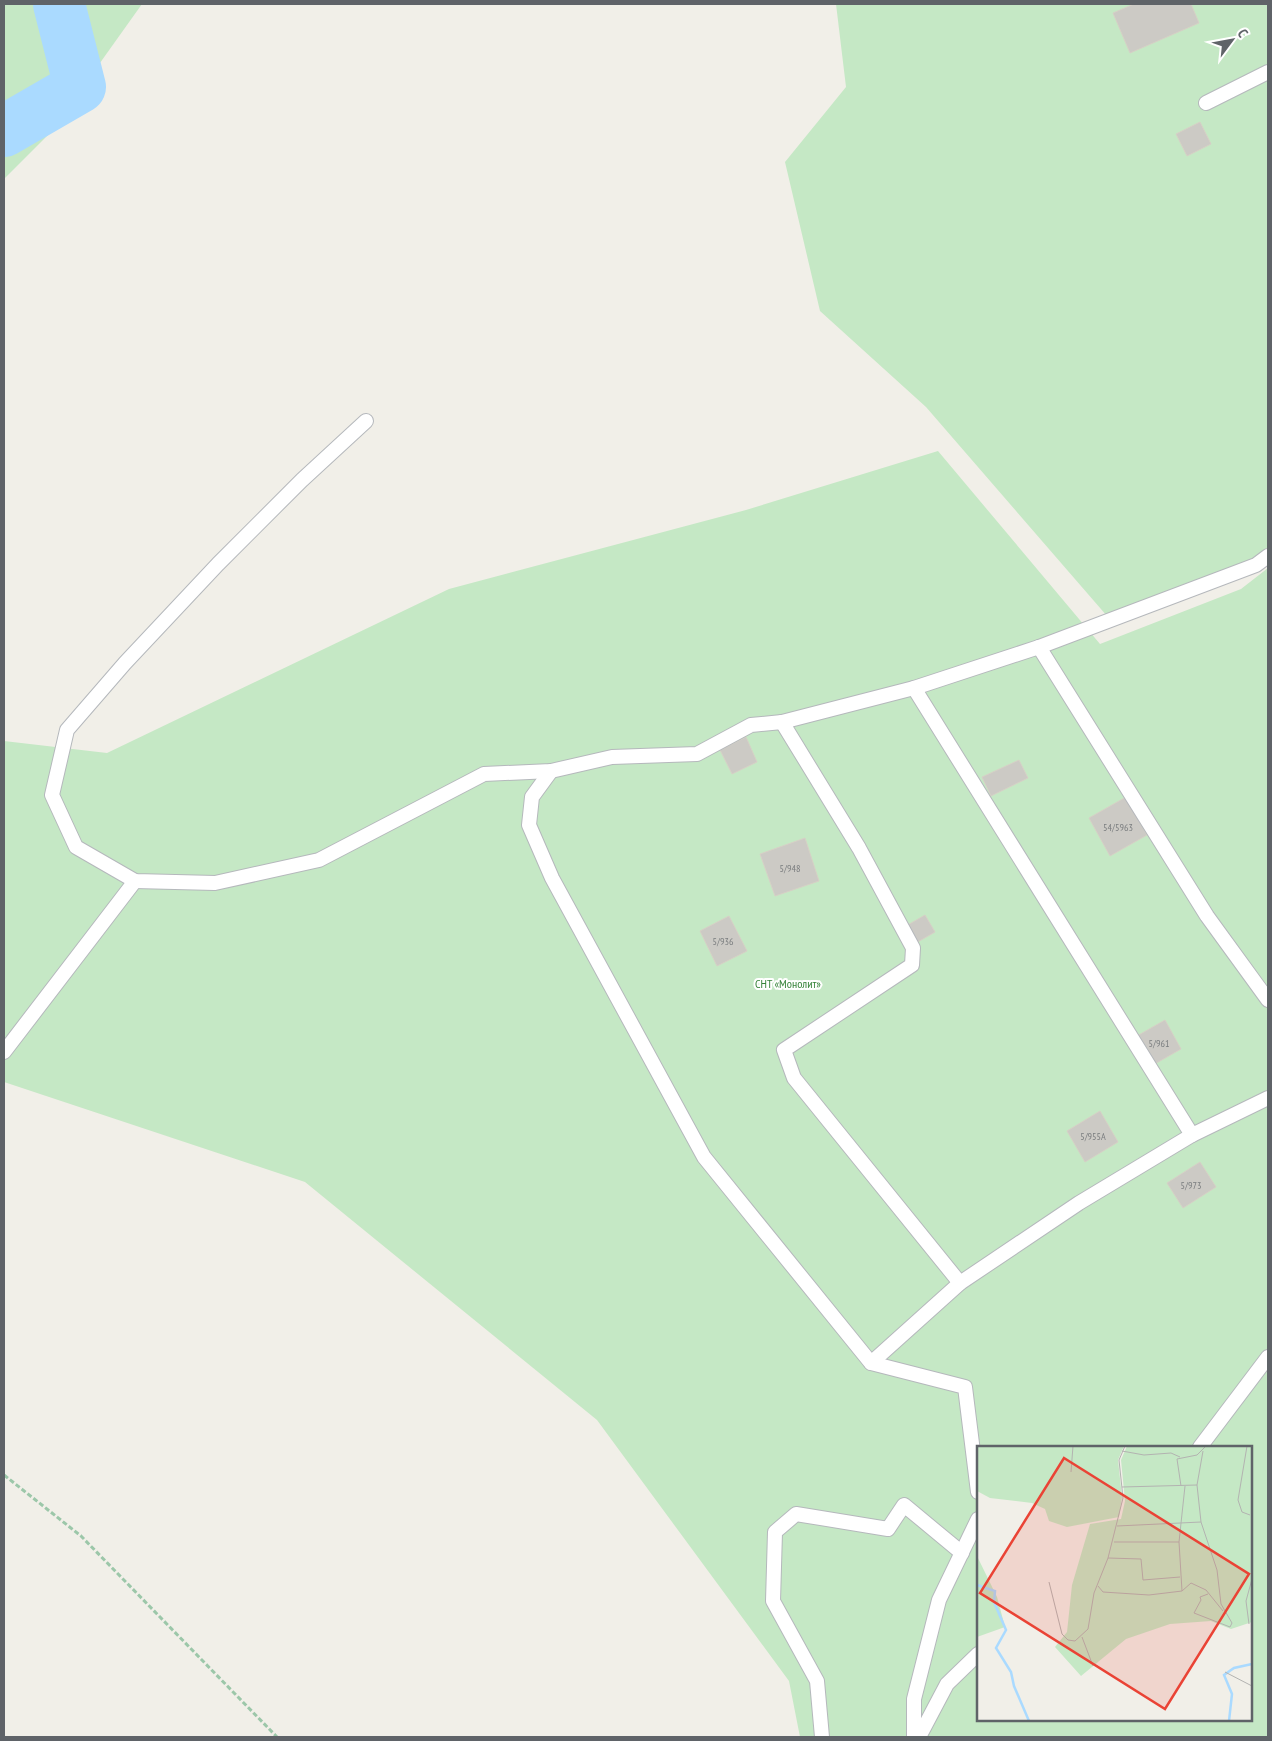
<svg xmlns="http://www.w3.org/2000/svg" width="1272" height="1741" font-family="'PT Sans Narrow',sans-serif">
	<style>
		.green { fill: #c5e8c5; fill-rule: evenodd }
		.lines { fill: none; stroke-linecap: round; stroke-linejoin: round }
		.river { stroke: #aadaff; stroke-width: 52 }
		.building { fill: #cccac5; stroke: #d6d1c6 }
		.service-casing { stroke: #b5b8bc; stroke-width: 16 }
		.path { stroke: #9cc7a9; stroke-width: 3; stroke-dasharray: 5 2.5; stroke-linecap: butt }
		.service { stroke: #fff; stroke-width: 14 }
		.labels { text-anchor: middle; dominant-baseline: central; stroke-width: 4; stroke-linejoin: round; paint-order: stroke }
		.number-label { font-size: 10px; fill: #7a7d7f }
		.park-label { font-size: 12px; fill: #348238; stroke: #fff }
		.inset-river { fill: none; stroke: #aadaff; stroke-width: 2.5 }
		.inset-road { fill: none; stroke: #b3b3b1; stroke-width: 1 }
		.view { fill: #ea4335; fill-opacity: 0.15; stroke: #ea4335; stroke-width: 2.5 }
		.inset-edge { fill: none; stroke: #5f6368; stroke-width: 2.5 }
	</style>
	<rect width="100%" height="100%" fill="#f1efe8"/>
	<g class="green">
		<path d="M 4,4 L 142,4 L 50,133 L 4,179 Z"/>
		<path d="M 836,4 L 1268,4 L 1268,547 L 1255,558 L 1107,616 L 926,407 L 820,311 L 785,162 L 846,87 Z"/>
		<path d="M 938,451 L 1100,644 L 1241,589 L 1268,568 L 1268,1737 L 800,1737 L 789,1681 L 597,1420 L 305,1182 L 4,1082 L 4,741 L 107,753 L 449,589 L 746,510 ZM 978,1447 L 1251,1447 L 1251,1720 L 978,1720 Z"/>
	</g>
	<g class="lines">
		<path class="river" d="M 4,131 L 80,87 L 59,4"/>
	</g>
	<g class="building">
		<path d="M 1134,4 L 1191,4 L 1199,23 L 1130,53 L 1113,13 Z"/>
		<path d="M 1200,122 L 1211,144 L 1187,156 L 1176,134 Z"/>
		<path d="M 746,737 L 757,762 L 732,774 L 720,750 Z"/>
		<path d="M 1019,760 L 1028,778 L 991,796 L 982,777 Z"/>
		<path d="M 1126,797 L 1147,835 L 1110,856 L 1089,818 Z"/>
		<path d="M 805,838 L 819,881 L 775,896 L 760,854 Z"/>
		<path d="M 925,915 L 935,932 L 916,943 L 906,926 Z"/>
		<path d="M 729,916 L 747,951 L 717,966 L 700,931 Z"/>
		<path d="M 1165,1020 L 1181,1049 L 1153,1065 L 1137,1036 Z"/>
		<path d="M 1100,1111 L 1118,1142 L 1085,1162 L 1067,1131 Z"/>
		<path d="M 1200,1162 L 1216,1187 L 1183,1208 L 1167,1183 Z"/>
	</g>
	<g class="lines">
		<g class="service-casing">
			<g id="service">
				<path d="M 1206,103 L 1268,72"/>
				<path d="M 366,421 L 302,480 L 218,564 L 125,663 L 67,730 L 52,795 L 76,847 L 135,881 L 215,883 L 319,860 L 484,774 L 551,771 L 612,757 L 697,754 L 751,725 L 782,722"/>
				<path d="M 1039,647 L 1207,916 L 1268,1000"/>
				<path d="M 914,688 L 1192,1135"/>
				<path d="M 551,771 L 532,797 L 529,825 L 552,878 L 704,1157 L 871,1363 L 965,1387 L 978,1492"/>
				<path d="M 4,1052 L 135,881"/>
				<path d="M 960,1283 L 794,1078 L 784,1050 L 912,965 L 913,948 L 859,848 L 782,722 L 914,688 L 1039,647 L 1256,565 L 1268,556"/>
				<path d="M 871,1363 L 960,1283 L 1079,1203 L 1192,1135 L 1268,1098"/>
				<path d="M 1200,1447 L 1268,1357"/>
				<path d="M 822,1737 L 817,1681 L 773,1601 L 775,1532 L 796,1514 L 888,1529 L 904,1505 L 962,1553"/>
				<path d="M 914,1737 L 914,1699 L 939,1600 L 978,1519"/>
				<path d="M 919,1737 L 947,1684 L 978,1654"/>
			</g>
		</g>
		<path class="path" d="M 4,1475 L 81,1536 L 277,1737"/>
		<use href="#service" class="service"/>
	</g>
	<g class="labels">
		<g class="number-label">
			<text x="1118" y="827">54/5963</text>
			<text x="790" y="868">5/948</text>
			<text x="723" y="941">5/936</text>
			<text x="1159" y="1043">5/961</text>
			<text x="1093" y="1136">5/955А</text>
			<text x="1191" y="1185">5/973</text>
		</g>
		<g class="park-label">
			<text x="788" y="983">СНТ «Монолит»</text>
		</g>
	</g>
	<g transform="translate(977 1446)">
		<rect width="275" height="275" fill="#f1efe8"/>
		<path d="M 0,0 L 147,0 L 141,14 L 145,51 L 142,71 L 90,81 L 72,75 L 68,63 L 55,57 L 13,52 L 0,45 ZM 150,0 L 275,0 L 275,176 L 254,183 L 234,175 L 193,178 L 149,193 L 104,230 L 78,201 L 90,186 L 95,139 L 113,78 L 144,73 L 148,55 L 144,14 ZM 0,110 L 20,151 L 28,181 L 0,191 Z" fill="#c5e8c5"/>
		<path class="inset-river" d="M 0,139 L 18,145 L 17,156 L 29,184 L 19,202 L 34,226 L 37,240 L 52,275M 252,275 L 255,248 L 247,229 L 257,222 L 275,218"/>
		<path class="inset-road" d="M 148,0 L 142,14 L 146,52 L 131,112 L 164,113 L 166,134 L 203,131M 270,0 L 261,54 L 265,66 L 273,69M 145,5 L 167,9 L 194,7 L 203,11M 94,26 L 96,0M 204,40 L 200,13 L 220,9 L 229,0M 145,41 L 220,39M 275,69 L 275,98M 224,76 L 240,124 L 244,158 L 255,177 L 253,181 L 217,167 L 224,154 L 223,151 L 231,148M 140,80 L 224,76 L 220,39 L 226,5M 137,96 L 202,96M 72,136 L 85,188 L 91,194 L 98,195 L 111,183 L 117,147 L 131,112M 121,140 L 126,146 L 172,149 L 205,145 L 214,137 L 229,144 L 246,165M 205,145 L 202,96 L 208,40M 272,178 L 269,155 L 275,133M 105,191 L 116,220M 248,226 L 275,240"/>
		<path class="view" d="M 87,12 L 272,128 L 188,263 L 3,147 Z"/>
		<rect width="275" height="275" class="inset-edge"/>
	</g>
	<rect width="1272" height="1741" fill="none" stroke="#5f6368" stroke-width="10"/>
	<g transform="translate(1232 40) rotate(58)" stroke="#ffffff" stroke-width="4" paint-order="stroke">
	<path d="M0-4L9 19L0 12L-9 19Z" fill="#5f6368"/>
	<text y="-8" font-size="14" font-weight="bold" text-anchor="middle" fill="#5f6368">С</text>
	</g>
</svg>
